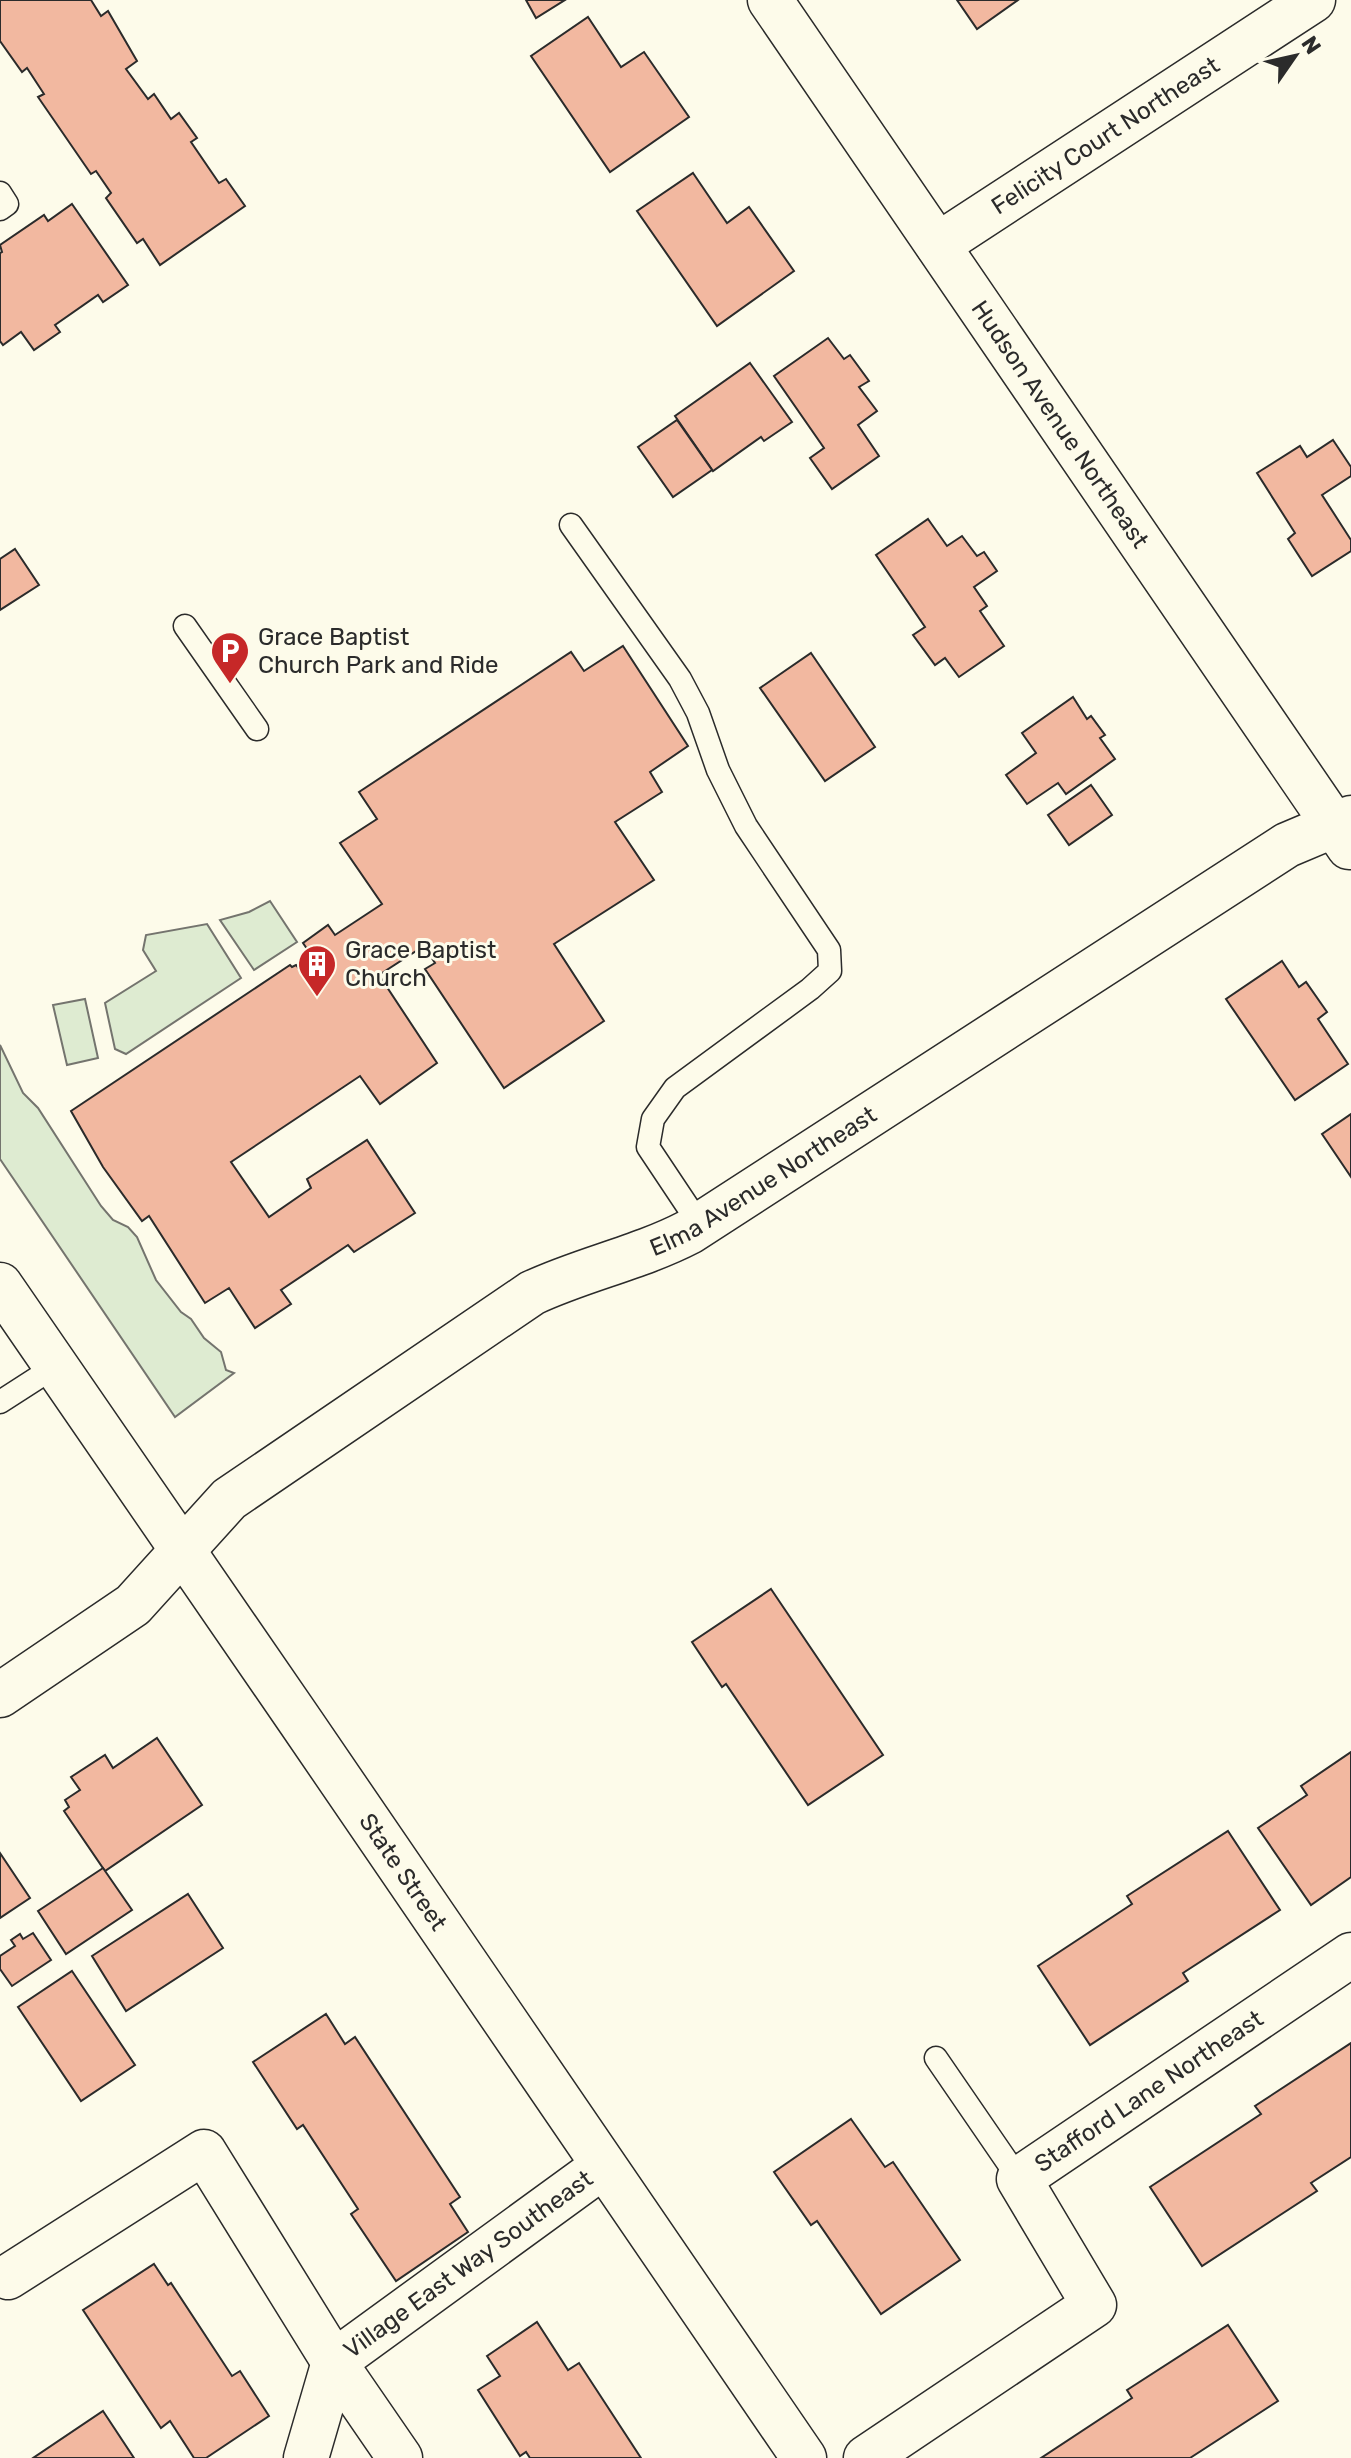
<svg xmlns="http://www.w3.org/2000/svg" width="1351" height="2458" font-family="Rubik,sans-serif">
	<style>
		.green { fill: #deebd1; stroke: #74746e; stroke-width: 2 }
		.building { fill: #f2b8a0; stroke: #2b2b2b; stroke-width: 2 }
		.lines { fill: none; stroke-linecap: round; stroke-linejoin: round }
		.lane-casing { stroke: #2b2b2b; stroke-width: 25 }
		.street-casing { stroke: #2b2b2b; stroke-width: 47 }
		.secondary-casing { stroke: #2b2b2b; stroke-width: 47 }
		.lane { stroke: #fdfbea; stroke-width: 22 }
		.street { stroke: #fdfbea; stroke-width: 44 }
		.secondary { stroke: #fdfbea; stroke-width: 44 }
		.labels { text-anchor: middle; dominant-baseline: central; stroke-width: 6; stroke-linejoin: round; paint-order: stroke }
		.street-label { font-size: 24px; fill: #2b2b2b; stroke: #fdfbea }
		.poi-label { font-size: 24px; fill: #2b2b2b; stroke: #fdfbea; text-anchor: start }
	</style>
	<rect width="100%" height="100%" fill="#fdfbea"/>
	<g class="green">
		<path d="M 270,901 L 297,942 L 254,970 L 220,920 L 249,912 Z"/>
		<path d="M 207,924 L 241,978 L 126,1054 L 115,1049 L 105,1003 L 156,971 L 143,950 L 146,935 Z"/>
		<path d="M 85,999 L 98,1058 L 67,1065 L 53,1005 Z"/>
		<path d="M 0,1045 L 23,1093 L 38,1108 L 101,1206 L 113,1220 L 128,1227 L 137,1237 L 156,1280 L 181,1312 L 191,1319 L 204,1338 L 221,1352 L 226,1370 L 234,1373 L 175,1417 L 0,1159 Z"/>
	</g>
	<g class="building">
		<path d="M 0,0 L 91,0 L 101,16 L 108,11 L 137,61 L 126,69 L 148,99 L 154,94 L 171,119 L 179,113 L 197,138 L 191,142 L 219,183 L 226,179 L 245,206 L 160,265 L 143,239 L 137,243 L 106,198 L 111,193 L 96,171 L 91,174 L 38,97 L 44,94 L 27,68 L 22,72 L 0,41 Z"/>
		<path d="M 526,0 L 565,0 L 536,18 Z"/>
		<path d="M 957,0 L 1018,0 L 977,29 Z"/>
		<path d="M 588,17 L 621,67 L 644,52 L 689,117 L 610,172 L 531,56 Z"/>
		<path d="M 693,173 L 727,223 L 749,207 L 794,271 L 717,326 L 637,211 Z"/>
		<path d="M 72,204 L 128,285 L 103,302 L 98,295 L 55,325 L 60,332 L 34,350 L 21,332 L 3,345 L 0,341 L 0,253 L 2,252 L 0,245 L 44,215 L 48,221 Z"/>
		<path d="M 828,338 L 844,359 L 850,355 L 869,381 L 859,387 L 877,411 L 858,425 L 879,456 L 832,489 L 810,458 L 824,448 L 774,376 Z"/>
		<path d="M 750,363 L 792,422 L 764,441 L 761,437 L 713,471 L 675,416 Z"/>
		<path d="M 677,420 L 712,470 L 673,497 L 638,447 Z"/>
		<path d="M 1333,440 L 1351,467 L 1351,476 L 1322,495 L 1351,540 L 1351,551 L 1312,576 L 1288,539 L 1295,533 L 1257,473 L 1300,446 L 1307,457 Z"/>
		<path d="M 928,519 L 947,546 L 962,536 L 977,556 L 984,552 L 997,571 L 974,587 L 987,606 L 980,611 L 1004,646 L 959,677 L 945,658 L 935,665 L 913,635 L 925,627 L 876,555 Z"/>
		<path d="M 15,549 L 39,585 L 0,610 L 0,559 Z"/>
		<path d="M 623,646 L 688,746 L 650,772 L 662,792 L 615,822 L 654,880 L 554,944 L 604,1021 L 504,1088 L 425,969 L 435,963 L 424,946 L 379,975 L 437,1063 L 380,1104 L 360,1076 L 231,1162 L 269,1217 L 311,1188 L 307,1179 L 367,1140 L 415,1213 L 354,1252 L 348,1245 L 281,1290 L 291,1304 L 255,1328 L 229,1288 L 205,1303 L 149,1216 L 142,1221 L 103,1167 L 71,1111 L 290,965 L 292,967 L 296,965 L 302,972 L 316,962 L 303,943 L 328,925 L 335,935 L 382,904 L 340,843 L 377,819 L 359,792 L 571,652 L 584,671 Z"/>
		<path d="M 811,653 L 875,747 L 825,781 L 760,688 Z"/>
		<path d="M 1073,697 L 1087,719 L 1091,716 L 1105,735 L 1100,738 L 1115,759 L 1066,794 L 1058,783 L 1027,804 L 1006,775 L 1036,753 L 1022,733 Z"/>
		<path d="M 1091,785 L 1112,815 L 1069,845 L 1048,815 Z"/>
		<path d="M 1282,961 L 1299,987 L 1306,982 L 1327,1012 L 1318,1019 L 1348,1064 L 1295,1100 L 1226,999 Z"/>
		<path d="M 1351,1114 L 1351,1177 L 1322,1134 Z"/>
		<path d="M 771,1589 L 883,1755 L 808,1805 L 726,1684 L 722,1687 L 692,1642 Z"/>
		<path d="M 157,1738 L 202,1805 L 105,1871 L 64,1811 L 69,1807 L 65,1800 L 80,1790 L 71,1777 L 105,1755 L 113,1768 Z"/>
		<path d="M 1351,1752 L 1351,1877 L 1311,1905 L 1258,1828 L 1307,1795 L 1301,1786 Z"/>
		<path d="M 1228,1831 L 1280,1910 L 1183,1973 L 1188,1981 L 1090,2045 L 1038,1966 L 1132,1904 L 1127,1896 Z"/>
		<path d="M 0,1853 L 30,1898 L 0,1918 Z"/>
		<path d="M 103,1868 L 132,1910 L 66,1954 L 38,1911 Z"/>
		<path d="M 188,1894 L 223,1948 L 126,2011 L 92,1956 Z"/>
		<path d="M 33,1933 L 51,1960 L 12,1986 L 0,1969 L 0,1956 L 15,1946 L 11,1940 L 20,1934 L 23,1939 Z"/>
		<path d="M 72,1971 L 135,2065 L 81,2101 L 18,2007 Z"/>
		<path d="M 326,2014 L 345,2044 L 355,2037 L 460,2197 L 450,2204 L 468,2232 L 396,2281 L 351,2214 L 358,2209 L 303,2125 L 297,2129 L 253,2062 Z"/>
		<path d="M 1351,2043 L 1351,2157 L 1311,2183 L 1317,2191 L 1202,2266 L 1150,2187 L 1261,2114 L 1255,2106 Z"/>
		<path d="M 851,2119 L 885,2167 L 893,2162 L 960,2260 L 881,2314 L 817,2221 L 811,2225 L 774,2172 Z"/>
		<path d="M 154,2264 L 168,2285 L 171,2283 L 232,2376 L 240,2371 L 269,2416 L 206,2458 L 194,2458 L 170,2421 L 161,2428 L 83,2310 Z"/>
		<path d="M 537,2322 L 568,2370 L 579,2363 L 641,2458 L 530,2458 L 526,2452 L 520,2456 L 478,2390 L 500,2376 L 487,2356 Z"/>
		<path d="M 1228,2325 L 1278,2401 L 1190,2458 L 1041,2458 L 1132,2398 L 1127,2390 Z"/>
		<path d="M 103,2411 L 134,2458 L 33,2458 Z"/>
	</g>
	<g class="lines">
		<g class="lane-casing">
			<g id="lane">
				<path d="M 0,193 L 7,204 L 0,209"/>
				<path d="M 571,525 L 680,679 L 698,713 L 718,770 L 746,826 L 829,950 L 830,971 L 810,989 L 675,1088 L 653,1119 L 648,1147 L 700,1225"/>
				<path d="M 185,626 L 257,729"/>
				<path d="M 0,1402 L 56,1366"/>
				<path d="M 936,2058 L 1019,2179"/>
			</g>
		</g>
		<g class="street-casing">
			<g id="street">
				<path id="s1" d="M 770,0 L 1349,847"/>
				<path id="s2" d="M 938,245 L 1313,0"/>
				<path id="s3" d="M 0,1695 L 133,1605 L 229,1499 L 532,1293 C 583,1269 639,1258 689,1232 L 1287,845 L 1351,818"/>
				<path d="M 8,2277 L 204,2152 L 334,2362 L 400,2458"/>
				<path id="s4" d="M 306,2458 L 334,2362 L 602,2167"/>
				<path id="s5" d="M 866,2458 L 1094,2305 L 1019,2179 L 1351,1955"/>
			</g>
		</g>
		<g class="secondary-casing">
			<g id="secondary">
				<path id="s6" d="M 0,1285 C 271,1674 534,2068 804,2458"/>
			</g>
		</g>
		<use href="#lane" class="lane"/>
		<use href="#street" class="street"/>
		<use href="#secondary" class="secondary"/>
	</g>
	<defs>
		<g id="parking-pin" transform="scale(2)"><path d="M0 17L-7.5 6A9.5 9.5 0 1 1 7.5 6Z" fill="#c62828" stroke="#fdfbea"/><path d="M-3.5-5.5H1a3.5 3.5 0 0 1 0 7H-1V5.5H-3.5ZM-1-3.4V-.6H.8a1.4 1.4 0 0 0 0-2.8Z" fill="#fff"/></g>
		<g id="building-pin" transform="scale(2)"><path d="M0 17L-7.5 6A9.5 9.5 0 1 1 7.5 6Z" fill="#c62828" stroke="#fdfbea"/><path d="M-4-6H4V6H1V3H-1V6H-4ZM-2.5-4.3h1.7v1.8h-1.7ZM.8-4.3h1.7v1.8H.8ZM-2.5-1h1.7V.8h-1.7ZM.8-1h1.7V.8H.8Z" fill="#fff"/></g>
	</defs>
	<g fill-rule="evenodd">
		<use href="#parking-pin" x="230" y="651"/>
		<use href="#building-pin" x="317" y="964"/>
	</g>
	<g class="labels">
		<g class="street-label">
			<text stroke="none"><textPath href="#s2" startOffset="200">Felicity Court Northeast</textPath></text>
			<text stroke="none"><textPath href="#s1" startOffset="514">Hudson Avenue Northeast</textPath></text>
			<text stroke="none"><textPath href="#s3" startOffset="928">Elma Avenue Northeast</textPath></text>
			<text stroke="none"><textPath href="#s6" startOffset="712">State Street</textPath></text>
			<text stroke="none"><textPath href="#s5" startOffset="578">Stafford Lane Northeast</textPath></text>
			<text stroke="none"><textPath href="#s4" startOffset="266">Village East Way Southeast</textPath></text>
		</g>
		<g class="poi-label">
			<text x="258" y="637">Grace Baptist<tspan x="258" dy="28">Church Park and Ride</tspan></text>
			<text x="345" y="950">Grace Baptist<tspan x="345" dy="28">Church</tspan></text>
		</g>
	</g>
	<g transform="translate(1295 56) rotate(56)" stroke="#fdfbea" stroke-width="6" paint-order="stroke">
	<path d="M0-6L14 30L0 20L-14 30Z" fill="#2b2b2b"/>
	<text y="-12" font-size="22" font-weight="bold" text-anchor="middle" fill="#2b2b2b">N</text>
	</g>
</svg>
